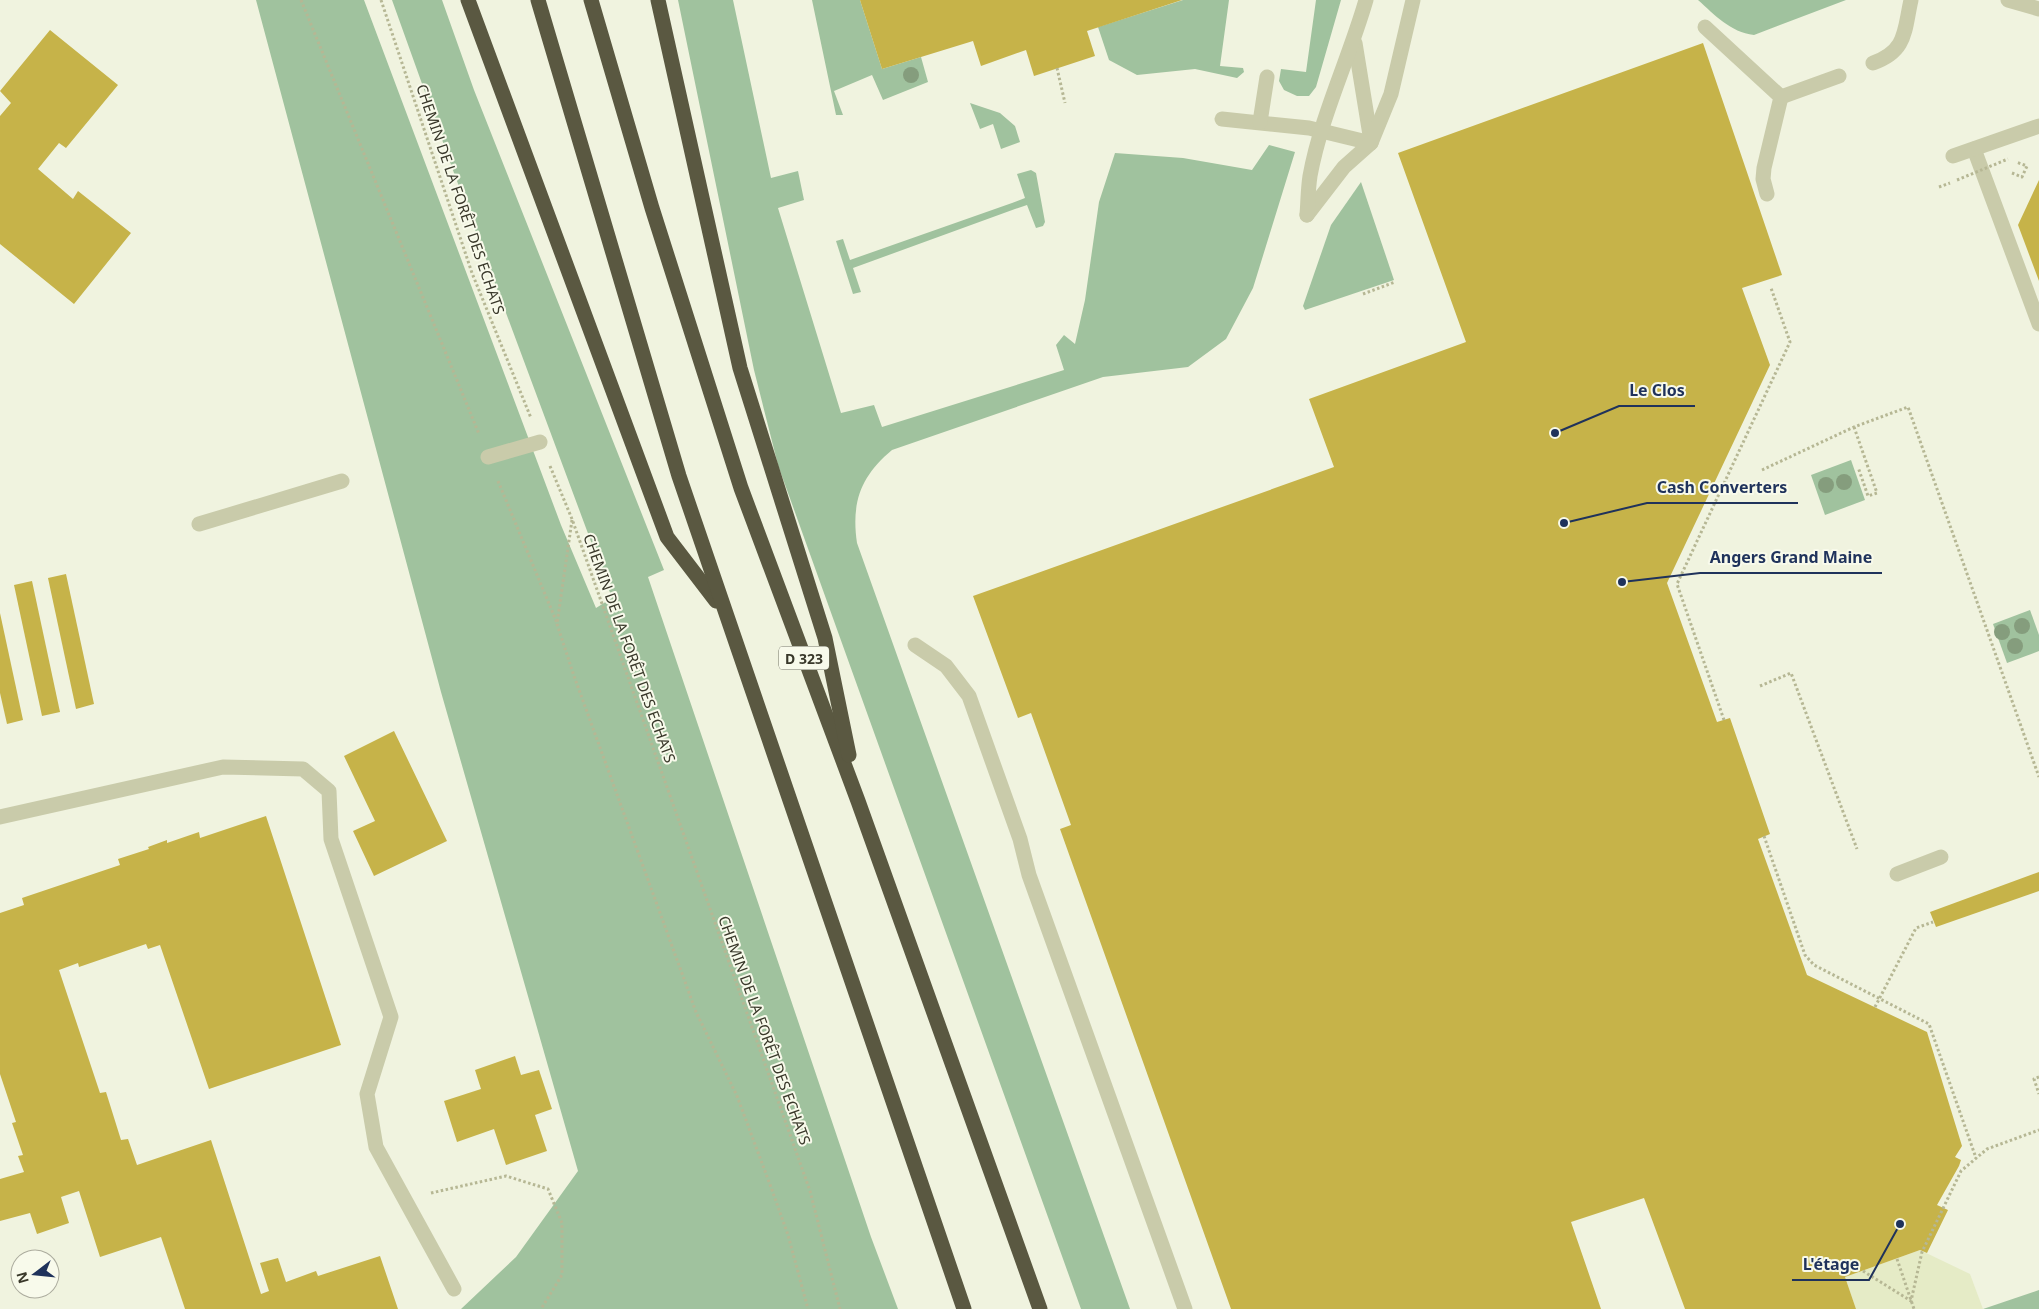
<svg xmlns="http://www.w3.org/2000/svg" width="2039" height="1309" font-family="'Noto Sans',sans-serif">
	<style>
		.green { fill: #a0c29e }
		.plaza { fill: #e5ebc6 }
		.building { fill: #c6b349 }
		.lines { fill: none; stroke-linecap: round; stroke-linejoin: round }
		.path { stroke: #b6b794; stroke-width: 3; stroke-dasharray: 2.5 2.5; stroke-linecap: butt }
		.lane { stroke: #c9cbaa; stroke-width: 15 }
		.street { stroke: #c9cbaa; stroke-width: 15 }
		.highway { stroke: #5a5841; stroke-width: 15 }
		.path-bridge { stroke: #b6b794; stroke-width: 3; stroke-dasharray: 2.5 2.5; stroke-linecap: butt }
		.tree { fill: #859d7d }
		.labels { text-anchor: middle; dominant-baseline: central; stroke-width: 4; stroke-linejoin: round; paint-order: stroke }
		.shield { fill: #f8faeb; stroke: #727264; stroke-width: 1 }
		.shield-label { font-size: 14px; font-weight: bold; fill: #39382a }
		.street-label { font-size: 15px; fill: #39382a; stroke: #f8faeb }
		.leader { fill: none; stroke: #1f325b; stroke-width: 2 }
		.callout-dot { fill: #1f325b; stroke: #f8faeb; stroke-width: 2 }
		.callout-label { font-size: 16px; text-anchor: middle; font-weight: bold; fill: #1f325b; stroke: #f8faeb; stroke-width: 4; stroke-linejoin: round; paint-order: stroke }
	</style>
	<rect width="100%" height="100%" fill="#f0f3df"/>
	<g class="green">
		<path d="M 256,0 L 364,0 L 561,525 L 596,608 L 612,598 L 454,173 L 392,0 L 442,0 L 474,90 L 664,570 L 648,577 L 871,1237 L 898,1309 L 461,1309 L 516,1257 L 578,1171 L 441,692 Z"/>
		<path d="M 678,0 L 733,0 L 771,178 L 798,171 L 804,200 L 778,208 L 841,413 L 874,405 L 882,427 L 1064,370 L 1056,345 L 1064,335 L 1075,344 L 1085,300 L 1099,202 L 1115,153 L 1183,158 L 1252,170 L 1269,145 L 1295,152 L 1253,288 L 1226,339 L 1188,367 L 1103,377 L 892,450 C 861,476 851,502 857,543 L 1130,1309 L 1081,1309 L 778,465 L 754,370 Z"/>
		<path d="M 812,0 L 860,0 L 882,69 L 921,57 L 928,82 L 883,100 L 872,75 L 834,91 L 843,115 L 836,115 Z"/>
		<path d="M 1183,0 L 1229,0 L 1220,66 L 1243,68 L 1244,72 L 1237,78 L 1195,69 L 1137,75 L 1109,60 L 1098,27 Z"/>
		<path d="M 1316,0 L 1341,0 L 1316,87 L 1309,96 L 1297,96 L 1284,90 L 1279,81 L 1281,69 L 1306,72 Z"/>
		<path d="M 1698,0 L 1846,0 L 1754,35 C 1730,32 1715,15 1698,0 Z"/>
		<path d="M 970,103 L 1000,113 L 1015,126 L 1020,142 L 1001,149 L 993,124 L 980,129 Z"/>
		<path d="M 1031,170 L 1036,173 L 1045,222 L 1043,226 L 1036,228 L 1027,205 L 1015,209 L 853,268 L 861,292 L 853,294 L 836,241 L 843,239 L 850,260 L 1012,203 L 1025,198 L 1017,174 Z"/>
		<path d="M 1361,182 L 1394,280 L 1305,310 L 1303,306 L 1331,225 Z"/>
		<path d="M 1851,460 L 1865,500 L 1825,515 L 1811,475 Z"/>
		<path d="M 2030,610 L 2039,635 L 2039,651 L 2007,663 L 1993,624 Z"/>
		<path d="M 2039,1290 L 2039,1309 L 1983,1309 Z"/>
	</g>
	<path class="plaza" d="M 1920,1250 L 1970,1274 L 1983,1309 L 1856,1309 L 1845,1277 Z"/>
	<g class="building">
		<path d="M 860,0 L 1182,0 L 1087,31 L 1095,56 L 1034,76 L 1026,50 L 981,66 L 973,41 L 882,69 Z"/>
		<path d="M 50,30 L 118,85 L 66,148 L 59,143 L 38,169 L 73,199 L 78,191 L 131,233 L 74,304 L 0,244 L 0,116 L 11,103 L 0,91 Z"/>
		<path d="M 1703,43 L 1782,275 L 1742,288 L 1770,365 L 1667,583 L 1717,722 L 1730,718 L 1770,834 L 1758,839 L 1807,975 L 1927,1032 L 1962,1146 L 1955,1157 L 1961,1160 L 1959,1166 L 1937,1205 L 1948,1210 L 1927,1253 L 1920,1250 L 1845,1277 L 1856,1309 L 1685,1309 L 1644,1198 L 1571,1222 L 1601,1309 L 1231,1309 L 1060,829 L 1071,825 L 1031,713 L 1018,718 L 973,596 L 1334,467 L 1309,399 L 1466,342 L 1398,153 Z"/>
		<path d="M 2039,180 L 2039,281 L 2018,225 Z"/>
		<path d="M 66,574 L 94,704 L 76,709 L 48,578 Z"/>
		<path d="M 32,581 L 60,712 L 42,716 L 14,585 Z"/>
		<path d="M 0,613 L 23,720 L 7,724 L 0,693 Z"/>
		<path d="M 394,731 L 447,841 L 374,876 L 353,831 L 375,821 L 344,756 Z"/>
		<path d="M 266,816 L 341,1045 L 209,1089 L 160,945 L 148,949 L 146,944 L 79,967 L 78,963 L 59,970 L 100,1093 L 106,1092 L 121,1140 L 128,1139 L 137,1165 L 211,1140 L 261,1294 L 269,1291 L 260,1263 L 278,1258 L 286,1282 L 316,1271 L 318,1276 L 380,1256 L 398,1309 L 185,1309 L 161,1237 L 100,1257 L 79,1191 L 61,1197 L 69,1223 L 37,1234 L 30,1213 L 0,1221 L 0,1179 L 24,1172 L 18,1156 L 23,1155 L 12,1123 L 16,1122 L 0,1074 L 0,913 L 24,905 L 22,898 L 120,865 L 118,859 L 149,849 L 148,847 L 167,840 L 167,843 L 199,832 L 200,838 Z"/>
		<path d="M 2039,872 L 2039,891 L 1936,927 L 1930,912 Z"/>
		<path d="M 515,1056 L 521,1075 L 539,1070 L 552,1109 L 535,1115 L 547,1151 L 506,1165 L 494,1129 L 457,1142 L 444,1101 L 481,1089 L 475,1070 Z"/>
	</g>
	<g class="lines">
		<g class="path">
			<path d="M 301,0 L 479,434"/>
			<path d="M 381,0 L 472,273 L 531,418"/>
			<path d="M 1057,68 L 1065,103"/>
			<path d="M 2012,173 L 2022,177 L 2027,166 L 2016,162"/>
			<path d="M 1939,187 L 1950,183"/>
			<path d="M 1363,294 L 1395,282"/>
			<path d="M 1854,427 L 1877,493 L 1868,496 L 1858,467"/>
			<path d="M 550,466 L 572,519 L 810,1191 L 840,1309"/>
			<path d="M 1762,470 L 1854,427 L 1908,407 L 2039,777"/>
			<path d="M 498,481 L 557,623"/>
			<path d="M 572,520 L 557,624 L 574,676 L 696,1012 L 737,1096 L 772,1190 L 788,1235 L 808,1309"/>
			<path d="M 1760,686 L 1791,673 L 1857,849"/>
			<path d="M 1724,720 L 1677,584 L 1790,342 L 1771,288"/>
			<path d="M 1764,836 L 1805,955 L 1814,965 L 1929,1024 L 1976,1158"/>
			<path d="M 1875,1007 L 1916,928 L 1933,922"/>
			<path d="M 2039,1077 L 2034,1079 L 2039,1094"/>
			<path d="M 431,1193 L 506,1176 L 548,1189 L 562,1223 L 562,1275 L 541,1309"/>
			<path d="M 1897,1259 L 1914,1309"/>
			<path d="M 1863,1271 L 1911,1301 L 1922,1252 L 1961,1171 L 1987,1149 L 2039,1130"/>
		</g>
		<g class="lane">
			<path d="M 2008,0 L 2039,9"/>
			<path d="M 1705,27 L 1781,97 L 1764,168 L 1763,179 L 1767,194"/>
			<path d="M 1355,43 L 1371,141"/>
			<path d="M 1873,63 C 1907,51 1904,31 1911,0"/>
			<path d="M 1781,97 L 1839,76"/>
			<path d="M 1222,119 L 1309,128 L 1371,143"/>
			<path d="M 1260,122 L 1267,77"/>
			<path d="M 1974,149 L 2039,324"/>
			<path d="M 1953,156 L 2039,126"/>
			<path d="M 1307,215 L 1344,167 L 1371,143 L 1391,94 L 1413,0"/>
			<path d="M 1307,215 C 1308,202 1308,189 1310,176 C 1321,116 1349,59 1366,0"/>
			<path d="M 488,457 L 540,442"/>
			<path d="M 199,524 L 342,481"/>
			<path d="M 915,645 L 946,666 L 969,696 L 1020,839 L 1029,875 L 1185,1309"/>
			<path d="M 1897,874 L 1941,857"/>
		</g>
		<path class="street" d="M 0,817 L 223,767 L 303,769 L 329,791 L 331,839 L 391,1017 L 367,1094 L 376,1147 L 454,1289"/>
		<g class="highway">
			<path d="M 468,0 L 667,537 L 716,601"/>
			<path d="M 538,0 L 679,476 L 964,1309"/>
			<path d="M 591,0 L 652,208 L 741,488 L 858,801 L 1040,1309"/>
			<path d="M 658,0 L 740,368 L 825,638 L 849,755"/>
		</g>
		<path class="path-bridge" d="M 1957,180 L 2008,159"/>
	</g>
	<g class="tree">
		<circle cx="911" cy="75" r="8"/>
		<circle cx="1844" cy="482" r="8"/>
		<circle cx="1826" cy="485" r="8"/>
		<circle cx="2022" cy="626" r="8"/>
		<circle cx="2002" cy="632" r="8"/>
		<circle cx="2015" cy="646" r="8"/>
	</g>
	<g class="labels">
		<rect class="shield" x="779" y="646.5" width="50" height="23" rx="4"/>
		<g class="shield-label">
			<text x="804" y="658">D 323</text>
		</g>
		<g class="street-label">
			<text transform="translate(461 199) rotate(71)">CHEMIN DE LA FORÊT DES ECHATS</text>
			<text transform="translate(630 648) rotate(70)">CHEMIN DE LA FORÊT DES ECHATS</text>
			<text transform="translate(765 1030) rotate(70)">CHEMIN DE LA FORÊT DES ECHATS</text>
		</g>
	</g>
	<path class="leader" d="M1555 433L1619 406H1695M1564 523L1647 503H1798M1622 582L1700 573H1882M1900 1224L1869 1280H1792"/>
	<g class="callout-dot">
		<circle cx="1555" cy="433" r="5"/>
		<circle cx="1564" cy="523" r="5"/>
		<circle cx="1622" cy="582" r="5"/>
		<circle cx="1900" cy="1224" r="5"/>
	</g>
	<g class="callout-label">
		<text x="1657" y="396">Le Clos</text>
		<text x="1722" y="493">Cash Converters</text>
		<text x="1791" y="563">Angers Grand Maine</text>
		<text x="1831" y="1270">L'étage</text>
	</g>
	<g transform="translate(35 1274) rotate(254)"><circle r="24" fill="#f8faeb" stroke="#acac9e"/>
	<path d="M0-4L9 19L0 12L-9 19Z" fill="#1f325b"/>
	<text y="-8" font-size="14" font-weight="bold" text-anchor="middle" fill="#39382a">N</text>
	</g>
</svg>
